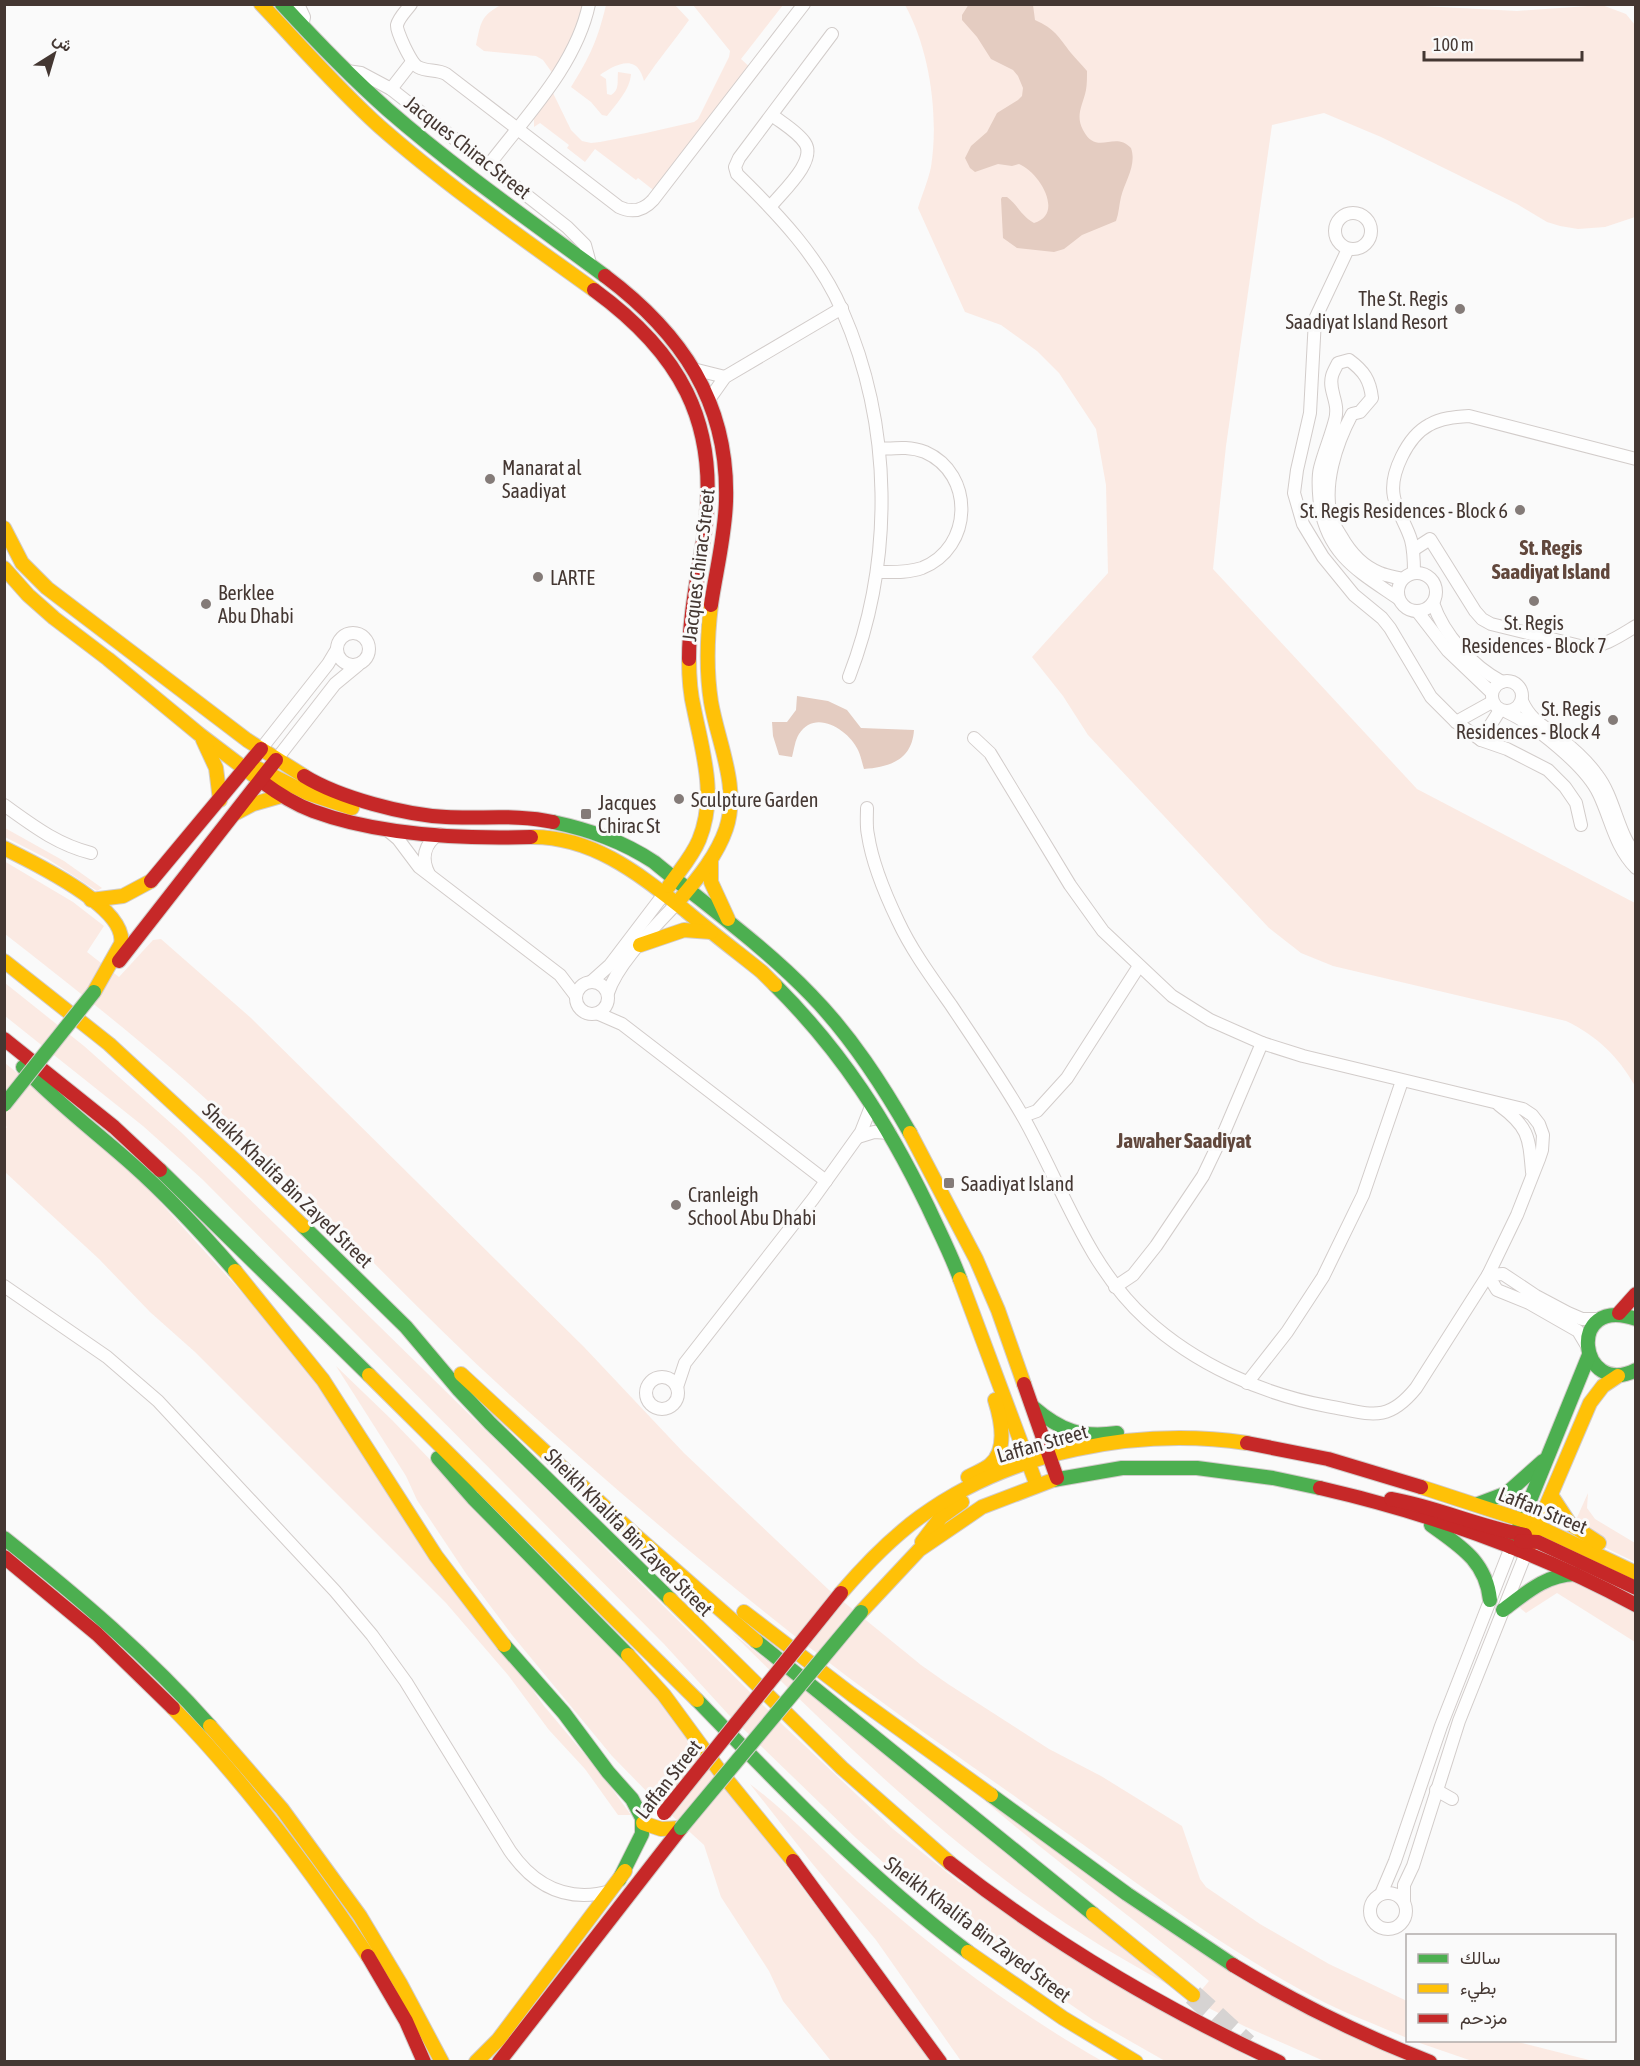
<svg xmlns="http://www.w3.org/2000/svg" width="1640" height="2066" font-family="'Asap Condensed',Vazirmatn,sans-serif">
	<style>
		.green { fill: #fbeae3 }
		.water { fill: #e4ccc1 }
		.lines { fill: none; stroke-linecap: round; stroke-linejoin: round }
		.highway-tunnel { stroke: #d6d3d2; stroke-width: 21; stroke-dasharray: 21 10; stroke-linecap: butt }
		.street-casing { stroke: #d2ccca; stroke-width: 14 }
		.fast-casing { stroke: #d2ccca; stroke-width: 16 }
		.slow-casing { stroke: #d2ccca; stroke-width: 16 }
		.jam-casing { stroke: #d2ccca; stroke-width: 16 }
		.street { stroke: #fefefe; stroke-width: 12 }
		.fast { stroke: #4caf50; stroke-width: 14 }
		.slow { stroke: #ffc107; stroke-width: 14 }
		.jam { stroke: #c62828; stroke-width: 14 }
		.fast-bridge-casing { stroke: #d2ccca; stroke-width: 16; stroke-linecap: butt }
		.jam-bridge-casing { stroke: #d2ccca; stroke-width: 16; stroke-linecap: butt }
		.fast-bridge { stroke: #4caf50; stroke-width: 14 }
		.jam-bridge { stroke: #c62828; stroke-width: 14 }
		.poi-dot { fill: #847b78; stroke: #fafafa; stroke-width: 2 }
		.labels { text-anchor: middle; dominant-baseline: central; stroke-width: 6; stroke-linejoin: round; paint-order: stroke }
		.street-label { font-size: 20px; fill: #443732; stroke: #fafafa }
		.poi-label { font-size: 20px; fill: #443732; stroke: #fafafa; text-anchor: start }
		.neighbourhood-label { font-size: 21px; font-weight: bold; fill: #61473c; stroke: #fafafa }
	</style>
	<rect width="100%" height="100%" fill="#fafafa"/>
	<g class="green">
		<path d="M 1384,4 L 1517,11 L 1602,5 L 1626,14 L 1635,25 L 1635,217 L 1605,227 L 1578,229 L 1560,226 L 1547,222 L 1517,204 L 1381,137 L 1324,113 L 1272,125 L 1226,446 L 1213,569 L 1417,789 L 1635,903 L 1635,1086 C 1618,1056 1597,1036 1566,1021 L 1333,966 L 1301,953 L 1269,928 L 1088,735 L 1063,696 L 1032,657 L 1108,573 L 1106,485 L 1096,429 L 1059,373 L 1037,351 L 1001,325 L 965,312 L 918,208 C 922,195 928,181 931,167 C 939,116 930,50 905,5 Z"/>
		<path d="M 501,5 L 585,5 L 582,22 L 553,74 L 543,60 L 536,56 L 484,51 L 476,45 C 481,23 480,16 501,5 Z"/>
		<path d="M 606,5 L 675,5 L 689,20 C 674,41 658,60 644,81 C 643,78 642,74 640,71 C 631,55 610,68 600,75 L 606,79 L 607,94 L 611,95 C 620,90 617,81 618,72 L 631,74 C 630,90 616,104 607,116 L 602,115 L 591,102 L 571,87 C 590,57 598,39 606,5 Z"/>
		<path d="M 693,5 L 783,5 L 741,59 L 752,69 L 657,193 L 638,178 L 636,180 L 595,149 L 585,162 L 567,148 L 569,145 L 540,123 L 534,127 L 534,118 L 553,93 L 571,130 L 582,141 L 591,143 L 600,142 L 646,133 L 694,122 L 698,119 L 729,57 L 730,51 Z"/>
		<path d="M 5,828 L 64,861 L 102,888 L 97,891 L 48,859 L 5,837 Z"/>
		<path d="M 4,861 L 73,902 L 104,926 L 87,952 L 119,977 L 153,940 L 161,939 L 251,1018 L 584,1347 L 684,1453 L 829,1590 L 921,1665 L 948,1684 L 1049,1749 L 1101,1776 L 1182,1826 L 1200,1879 L 1206,1887 L 1260,1924 L 1329,1964 L 1407,2001 L 1407,2038 C 1372,2023 1334,2009 1301,1990 C 1214,1942 1135,1881 1054,1824 C 978,1770 901,1718 827,1661 C 718,1577 612,1487 510,1395 C 414,1308 327,1212 233,1124 C 161,1056 83,995 5,934 Z"/>
		<path d="M 5,983 L 84,1046 L 182,1133 L 567,1510 L 785,1727 L 893,1829 L 959,1882 L 1255,2061 L 1165,2061 L 1093,2020 L 1005,1959 L 895,1873 L 856,1838 L 728,1714 L 664,1644 L 202,1179 L 143,1126 L 5,1016 Z"/>
		<path d="M 5,1063 L 113,1150 L 302,1359 L 544,1706 L 602,1775 L 631,1815 L 618,1815 L 585,1769 L 549,1730 L 508,1675 L 446,1603 L 195,1352 L 150,1312 L 99,1259 L 5,1172 L 4,1130 L 7,1127 L 4,1125 Z"/>
		<path d="M 336,1366 L 392,1420 L 667,1706 L 931,2061 L 831,2061 L 783,2001 L 769,1971 L 721,1897 L 704,1845 L 656,1801 L 612,1756 L 512,1635 L 467,1575 L 417,1500 L 406,1476 Z"/>
		<path d="M 1588,1493 L 1587,1508 L 1595,1519 L 1635,1543 L 1635,1562 L 1571,1531 Z"/>
		<path d="M 1553,1571 L 1635,1611 L 1635,1642 L 1557,1593 L 1526,1613 L 1520,1608 L 1529,1586 Z"/>
		<path d="M 732,1633 L 1187,1995 C 1132,1965 1078,1934 1028,1897 C 921,1819 826,1726 732,1633 Z"/>
		<path d="M 750,1784 C 789,1813 822,1850 858,1882 C 933,1949 1015,2012 1102,2061 L 961,2061 L 876,1940 L 811,1862 Z"/>
		<path d="M 972,1790 L 1075,1863 L 1412,2061 L 1324,2061 L 1244,2026 L 1193,2000 L 1209,1981 C 1131,1916 1049,1857 972,1790 Z"/>
		<path d="M 1414,2041 L 1514,2041 L 1593,2061 L 1472,2061 Z"/>
	</g>
	<g class="water">
		<path d="M 969,4 L 1033,5 L 1035,20 C 1055,29 1058,36 1071,53 C 1076,59 1082,65 1087,71 C 1087,78 1087,84 1086,90 C 1083,105 1075,115 1083,130 C 1097,157 1114,130 1131,148 C 1137,165 1125,181 1121,197 C 1119,205 1119,213 1116,221 L 1082,235 L 1064,249 L 1054,252 L 1017,248 L 1003,238 L 1001,199 L 1002,197 L 1007,197 C 1018,205 1020,215 1034,223 C 1065,214 1039,172 1019,164 L 1012,166 L 998,164 L 975,172 L 970,168 L 965,158 L 971,146 L 987,132 L 997,113 L 1018,100 L 1022,96 L 1023,88 L 1018,76 L 1013,70 L 991,59 L 977,37 L 962,20 L 962,15 Z"/>
		<path d="M 797,696 L 828,701 L 847,710 L 861,728 L 914,730 C 912,760 890,767 864,769 C 862,763 861,756 858,750 C 849,730 815,708 799,734 C 795,740 794,750 792,757 L 779,755 L 773,736 L 772,722 L 787,722 L 796,710 Z"/>
	</g>
	<g class="lines">
		<path class="highway-tunnel" d="M 1193,1995 L 1247,2044"/>
		<g class="street-casing">
			<g id="street">
				<path d="M 298,4 L 304,17 L 302,27"/>
				<path d="M 411,4 C 407,10 399,17 397,25 C 396,31 411,63 418,67 C 427,72 437,69 446,74 L 619,207 C 632,213 643,211 653,200 L 804,4"/>
				<path d="M 832,34 L 739,158 L 735,167 L 737,174 C 778,214 819,257 842,310 C 893,426 894,560 849,677"/>
				<path d="M 347,71 L 361,73 L 391,89 L 567,227 L 585,245 L 591,267"/>
				<path d="M 391,89 L 412,62"/>
				<path d="M 488,166 C 525,117 576,66 589,4"/>
				<path d="M 771,206 C 782,192 817,161 805,143 C 798,132 782,123 772,115"/>
				<circle cx="1353" cy="231" r="18"/>
				<path d="M 1348,249 L 1315,319 L 1310,413 L 1297,470 L 1294,493 L 1303,524 L 1323,557 L 1354,595 L 1382,618 L 1390,628 L 1431,697 L 1456,722 L 1481,740 L 1507,749 L 1548,770 L 1565,787 L 1576,803 L 1581,825"/>
				<path d="M 693,369 L 725,377"/>
				<path d="M 708,401 L 725,377 L 842,308"/>
				<path d="M 1413,550 L 1430,539 L 1475,611 L 1482,619 L 1491,624 L 1584,647 C 1604,647 1618,637 1636,626"/>
				<path d="M 877,572 C 892,572 908,573 922,568 C 973,548 975,474 925,452 C 910,446 896,448 880,449"/>
				<circle cx="1417" cy="592" r="19"/>
				<path d="M 1414,573 C 1414,562 1414,551 1411,540 C 1407,526 1397,512 1394,497 C 1389,474 1408,436 1429,425 C 1441,418 1455,417 1469,416 L 1636,459"/>
				<path d="M 1399,599 C 1360,572 1328,556 1320,505 C 1319,493 1317,480 1320,468 C 1324,452 1331,436 1335,420 C 1340,402 1328,391 1332,376 C 1333,372 1336,367 1338,363 L 1349,360 C 1364,371 1370,380 1372,398 L 1360,412 L 1352,414 C 1336,444 1322,486 1332,520 C 1334,525 1338,531 1341,536 C 1350,552 1362,566 1380,573 C 1387,576 1395,577 1402,579"/>
				<path d="M 1433,603 C 1444,635 1472,666 1502,682"/>
				<path d="M 1417,611 L 1448,651 L 1492,693"/>
				<circle cx="353" cy="649" r="16"/>
				<circle cx="1507" cy="696" r="15"/>
				<path d="M 1522,701 C 1531,721 1544,726 1561,739 C 1575,750 1587,761 1597,775 C 1615,798 1618,836 1636,854"/>
				<path d="M 1507,712 C 1535,725 1586,766 1599,794 C 1611,819 1615,847 1636,868"/>
				<path d="M 1456,722 L 1492,702"/>
				<path d="M 1481,740 L 1500,710"/>
				<path d="M 261,749 L 328,664 L 337,649"/>
				<path d="M 276,760 L 335,684 L 358,665"/>
				<path d="M 4,805 C 32,825 56,844 91,853"/>
				<path d="M 867,808 C 867,817 866,827 868,835 C 872,862 886,896 898,921 C 912,951 932,978 951,1005 C 975,1041 1000,1077 1022,1115 C 1061,1183 1086,1265 1146,1319 C 1195,1364 1262,1394 1327,1406 C 1369,1413 1386,1425 1416,1388 L 1488,1275 L 1517,1215 L 1539,1159 L 1542,1150 L 1543,1135 L 1539,1124 L 1532,1115 L 1523,1109 L 1303,1056 L 1262,1043 L 1210,1020 L 1172,996 L 1103,931 L 1070,885 L 990,753 L 974,738"/>
				<path d="M 386,829 L 398,839 L 419,867 L 560,975 L 576,996"/>
				<path d="M 429,874 C 421,859 424,844 439,834"/>
				<circle cx="592" cy="998" r="16"/>
				<path d="M 591,982 L 610,965 L 664,894"/>
				<path d="M 608,993 C 618,962 655,927 677,903"/>
				<path d="M 599,1014 L 622,1024 L 826,1181"/>
				<path d="M 1499,1105 C 1529,1127 1529,1137 1532,1172"/>
				<path d="M 1023,1116 L 1037,1111 L 1067,1078 L 1139,966"/>
				<path d="M 858,1137 L 874,1132 L 890,1133"/>
				<path d="M 4,1286 L 107,1357 L 158,1401 L 335,1591 L 372,1635 L 406,1682 L 510,1851 C 535,1887 568,1903 611,1891"/>
				<path d="M 1115,1287 L 1133,1275 L 1156,1246 L 1203,1176 L 1225,1130 L 1262,1043"/>
				<path d="M 1587,1346 L 1578,1331 L 1529,1303 L 1497,1290 L 1488,1275 L 1503,1274 L 1536,1296 L 1568,1313 L 1582,1319 L 1599,1319"/>
				<circle cx="662" cy="1393" r="16"/>
				<path d="M 1247,1383 L 1287,1332 L 1323,1277 L 1363,1195 L 1402,1081"/>
				<path d="M 677,1387 L 685,1363 L 813,1199 L 861,1132 L 872,1104"/>
				<path d="M 1436,1790 L 1452,1799"/>
				<circle cx="1388" cy="1911" r="18"/>
				<path d="M 1381,1894 L 1395,1861 L 1441,1726 L 1511,1547"/>
				<path d="M 1404,1902 L 1404,1885 L 1413,1866 L 1459,1721 L 1526,1553"/>
			</g>
		</g>
		<g class="fast-casing">
			<g id="fast">
				<path d="M 282,4 C 316,41 351,77 388,110 C 457,170 532,222 605,276"/>
				<path d="M 553,822 C 590,830 622,841 654,862 C 706,905 765,947 811,995 C 851,1036 882,1084 910,1133"/>
				<path d="M 775,985 C 842,1052 887,1122 928,1207 C 939,1231 951,1254 960,1279"/>
				<path d="M 23,1067 C 57,1103 96,1132 133,1165 C 170,1198 203,1234 235,1271"/>
				<path d="M 160,1170 L 369,1375"/>
				<path d="M 303,1226 L 406,1327 L 459,1390 L 490,1423 L 670,1599"/>
				<path d="M 1636,1319 C 1565,1294 1579,1399 1636,1370"/>
				<path d="M 1033,1407 C 1061,1431 1081,1438 1117,1433"/>
				<path d="M 438,1458 L 473,1498 L 628,1655"/>
				<path d="M 1053,1480 L 1122,1468 L 1197,1468 L 1273,1478 L 1320,1488"/>
				<path d="M 1478,1504 L 1507,1493 L 1543,1461"/>
				<path d="M 1431,1525 C 1460,1546 1486,1561 1490,1600"/>
				<path d="M 4,1538 C 77,1596 148,1656 210,1726"/>
				<path d="M 1511,1547 L 1589,1355"/>
				<path d="M 1503,1610 C 1526,1593 1545,1575 1575,1574"/>
				<path d="M 756,1641 L 1093,1914"/>
				<path d="M 504,1645 L 564,1713 L 608,1772 L 632,1799 L 642,1818 L 642,1834 L 619,1880"/>
				<path d="M 697,1700 C 783,1789 869,1878 968,1952"/>
				<path d="M 991,1795 L 1127,1894 L 1233,1965"/>
			</g>
		</g>
		<g class="slow-casing">
			<g id="slow">
				<path d="M 261,4 C 300,45 337,88 379,126 C 446,185 522,238 594,290"/>
				<path d="M 4,528 L 22,563 L 47,588 L 247,740 L 304,776"/>
				<path d="M 4,568 L 28,595 L 54,618 L 108,659 L 199,734 L 261,781"/>
				<path d="M 203,740 L 216,768 L 220,800"/>
				<path d="M 257,768 L 307,793 L 352,808"/>
				<path d="M 236,813 L 253,804 L 281,796"/>
				<path d="M 531,837 C 593,836 640,875 686,911 C 711,932 737,952 762,972 L 775,985"/>
				<path d="M 4,848 C 32,862 128,907 121,944 L 94,992"/>
				<path d="M 711,860 L 711,882 L 728,919"/>
				<path d="M 669,886 C 679,871 692,857 699,840 C 717,796 703,754 694,709 C 690,693 689,675 689,659"/>
				<path d="M 681,898 C 699,877 717,855 726,829 C 740,787 718,743 711,702 C 706,670 707,638 711,605"/>
				<path d="M 91,900 L 123,896 L 151,881"/>
				<path d="M 640,945 L 684,930 L 711,932"/>
				<path d="M 4,961 L 109,1044 L 239,1164 L 303,1226"/>
				<path d="M 910,1133 L 976,1259 L 998,1310 L 1024,1384"/>
				<path d="M 235,1271 L 323,1380 L 436,1556 L 504,1645"/>
				<path d="M 960,1279 L 1036,1483"/>
				<path d="M 461,1374 L 634,1534 L 756,1641"/>
				<path d="M 369,1375 L 697,1700"/>
				<path d="M 968,1477 C 975,1473 984,1470 990,1465 C 1008,1450 1001,1419 995,1400"/>
				<path d="M 1421,1487 L 1528,1522 L 1636,1573"/>
				<path d="M 1551,1495 L 1570,1524 L 1599,1543"/>
				<path d="M 922,1542 L 941,1517 L 962,1502"/>
				<path d="M 1526,1553 L 1590,1403 L 1603,1386 L 1618,1376"/>
				<path d="M 841,1593 C 865,1565 890,1539 920,1517 C 1010,1451 1137,1427 1247,1443"/>
				<path d="M 670,1599 L 842,1768 L 950,1863"/>
				<path d="M 744,1612 L 851,1694 L 991,1795"/>
				<path d="M 861,1612 L 919,1550 L 982,1507 L 1053,1480"/>
				<path d="M 628,1655 L 664,1695 L 719,1770 L 793,1861"/>
				<path d="M 173,1708 C 246,1783 310,1869 368,1956"/>
				<path d="M 210,1726 L 282,1809 L 360,1916 L 400,1983 L 442,2062"/>
				<path d="M 643,1823 L 661,1829 L 681,1828"/>
				<path d="M 1093,1914 L 1193,1995"/>
				<path d="M 968,1952 L 1063,2018 L 1136,2062"/>
				<path d="M 476,2062 L 498,2040 L 625,1871"/>
			</g>
		</g>
		<g class="jam-casing">
			<g id="jam">
				<path d="M 605,276 C 681,333 729,402 726,501 C 725,536 716,571 711,605"/>
				<path d="M 594,290 C 679,352 719,421 705,528 C 699,572 689,614 689,659"/>
				<path d="M 304,776 C 340,798 405,815 446,817 C 482,819 518,814 553,822"/>
				<path d="M 261,781 C 277,793 294,804 313,811 C 378,835 462,839 531,837"/>
				<path d="M 151,881 L 261,749"/>
				<path d="M 119,961 L 276,760"/>
				<path d="M 4,1039 L 114,1127 L 160,1170"/>
				<path d="M 1619,1313 L 1636,1294"/>
				<path d="M 1024,1384 L 1057,1478"/>
				<path d="M 1247,1443 L 1328,1459 L 1421,1487"/>
				<path d="M 1320,1488 C 1429,1513 1538,1552 1636,1605"/>
				<path d="M 1391,1499 C 1437,1507 1479,1527 1525,1535"/>
				<path d="M 1521,1541 L 1538,1542 L 1636,1588"/>
				<path d="M 4,1557 L 97,1634 L 173,1708"/>
				<path d="M 793,1861 L 940,2062"/>
				<path d="M 950,1863 C 1052,1943 1162,2008 1279,2062"/>
				<path d="M 368,1956 L 406,2021 L 424,2062"/>
				<path d="M 1233,1965 C 1296,2003 1361,2035 1430,2062"/>
				<path d="M 499,2062 L 681,1828"/>
			</g>
		</g>
		<use href="#street" class="street"/>
		<use href="#fast" class="fast"/>
		<use href="#slow" class="slow"/>
		<use href="#jam" class="jam"/>
		<g class="fast-bridge-casing">
			<g id="fast-bridge">
				<path d="M 4,1105 L 94,992"/>
				<path d="M 681,1828 L 861,1612"/>
			</g>
		</g>
		<g class="jam-bridge-casing">
			<path id="jam-bridge" d="M 664,1813 L 841,1593"/>
		</g>
		<use href="#fast-bridge" class="fast-bridge"/>
		<use href="#jam-bridge" class="jam-bridge"/>
	</g>
	<g class="poi-dot">
		<circle cx="1460" cy="309" r="6"/>
		<circle cx="490" cy="479" r="6"/>
		<circle cx="1520" cy="510" r="6"/>
		<circle cx="538" cy="577" r="6"/>
		<circle cx="1534" cy="601" r="6"/>
		<circle cx="206" cy="604" r="6"/>
		<circle cx="1613" cy="720" r="6"/>
		<circle cx="679" cy="799" r="6"/>
		<rect x="580" y="808" width="12" height="12" rx="3"/>
		<rect x="943" y="1177" width="12" height="12" rx="3"/>
		<circle cx="676" cy="1205" r="6"/>
	</g>
	<g class="labels">
		<g class="street-label">
			<text transform="translate(468 147) rotate(38)">Jacques Chirac Street</text>
			<text transform="translate(698 565) rotate(-83)">Jacques Chirac Street</text>
			<text transform="translate(288 1185) rotate(44)">Sheikh Khalifa Bin Zayed Street</text>
			<text transform="translate(1042 1443) rotate(-16)">Laffan Street</text>
			<text transform="translate(1543 1510) rotate(22)">Laffan Street</text>
			<text transform="translate(629 1532) rotate(45)">Sheikh Khalifa Bin Zayed Street</text>
			<text transform="translate(668 1779) rotate(-52)">Laffan Street</text>
			<text transform="translate(978 1929) rotate(37)">Sheikh Khalifa Bin Zayed Street</text>
		</g>
		<g class="poi-label">
			<text x="1448" y="298" text-anchor="end">The St. Regis<tspan x="1448" dy="23">Saadiyat Island Resort</tspan></text>
			<text x="502" y="467">Manarat al<tspan x="502" dy="23">Saadiyat</tspan></text>
			<text x="1508" y="510" text-anchor="end">St. Regis Residences - Block 6</text>
			<text x="550" y="577">LARTE</text>
			<text x="218" y="592">Berklee<tspan x="218" dy="23">Abu Dhabi</tspan></text>
			<text x="1534" y="622" text-anchor="middle">St. Regis<tspan x="1534" dy="23">Residences - Block 7</tspan></text>
			<text x="1601" y="708" text-anchor="end">St. Regis<tspan x="1601" dy="23">Residences - Block 4</tspan></text>
			<text x="691" y="799">Sculpture Garden</text>
			<text x="598" y="802">Jacques<tspan x="598" dy="23">Chirac St</tspan></text>
			<text x="961" y="1183">Saadiyat Island</text>
			<text x="688" y="1194">Cranleigh<tspan x="688" dy="23">School Abu Dhabi</tspan></text>
		</g>
		<g class="neighbourhood-label">
			<text x="1551" y="547">St. Regis<tspan x="1551" dy="24">Saadiyat Island</tspan></text>
			<text x="1184" y="1140">Jawaher Saadiyat</text>
		</g>
	</g>
	<rect width="1640" height="2066" fill="none" stroke="#443732" stroke-width="12"/>
	<rect x="1406" y="1934" width="210" height="108" fill="#fafafa" stroke="#b1acaa" stroke-width="1.5"/>
	<rect x="1418" y="1954" width="30" height="9" fill="#4caf50" stroke="#b1acaa" stroke-width="1.5"/>
	<text x="1460" y="1964" font-size="18" fill="#443732">سالك</text>
	<rect x="1418" y="1984" width="30" height="9" fill="#ffc107" stroke="#b1acaa" stroke-width="1.5"/>
	<text x="1460" y="1994" font-size="18" fill="#443732">بطيء</text>
	<rect x="1418" y="2014" width="30" height="9" fill="#c62828" stroke="#b1acaa" stroke-width="1.5"/>
	<text x="1460" y="2024" font-size="18" fill="#443732">مزدحم</text>
	<g transform="translate(54 54) rotate(37)" stroke="#fafafa" stroke-width="4.5" paint-order="stroke">
	<path d="M0-4.5L10 22L0 15L-10 22Z" fill="#443732"/>
	<text y="-9" font-size="16" font-weight="bold" text-anchor="middle" fill="#443732">ش</text>
	</g>
	<path d="M1424 51v9h158v-9" fill="none" stroke="#443732" stroke-width="3"/>
	<text x="1433" y="51" font-size="18" fill="#443732" stroke="#fafafa" stroke-width="4.5" paint-order="stroke">100 m</text>
</svg>
